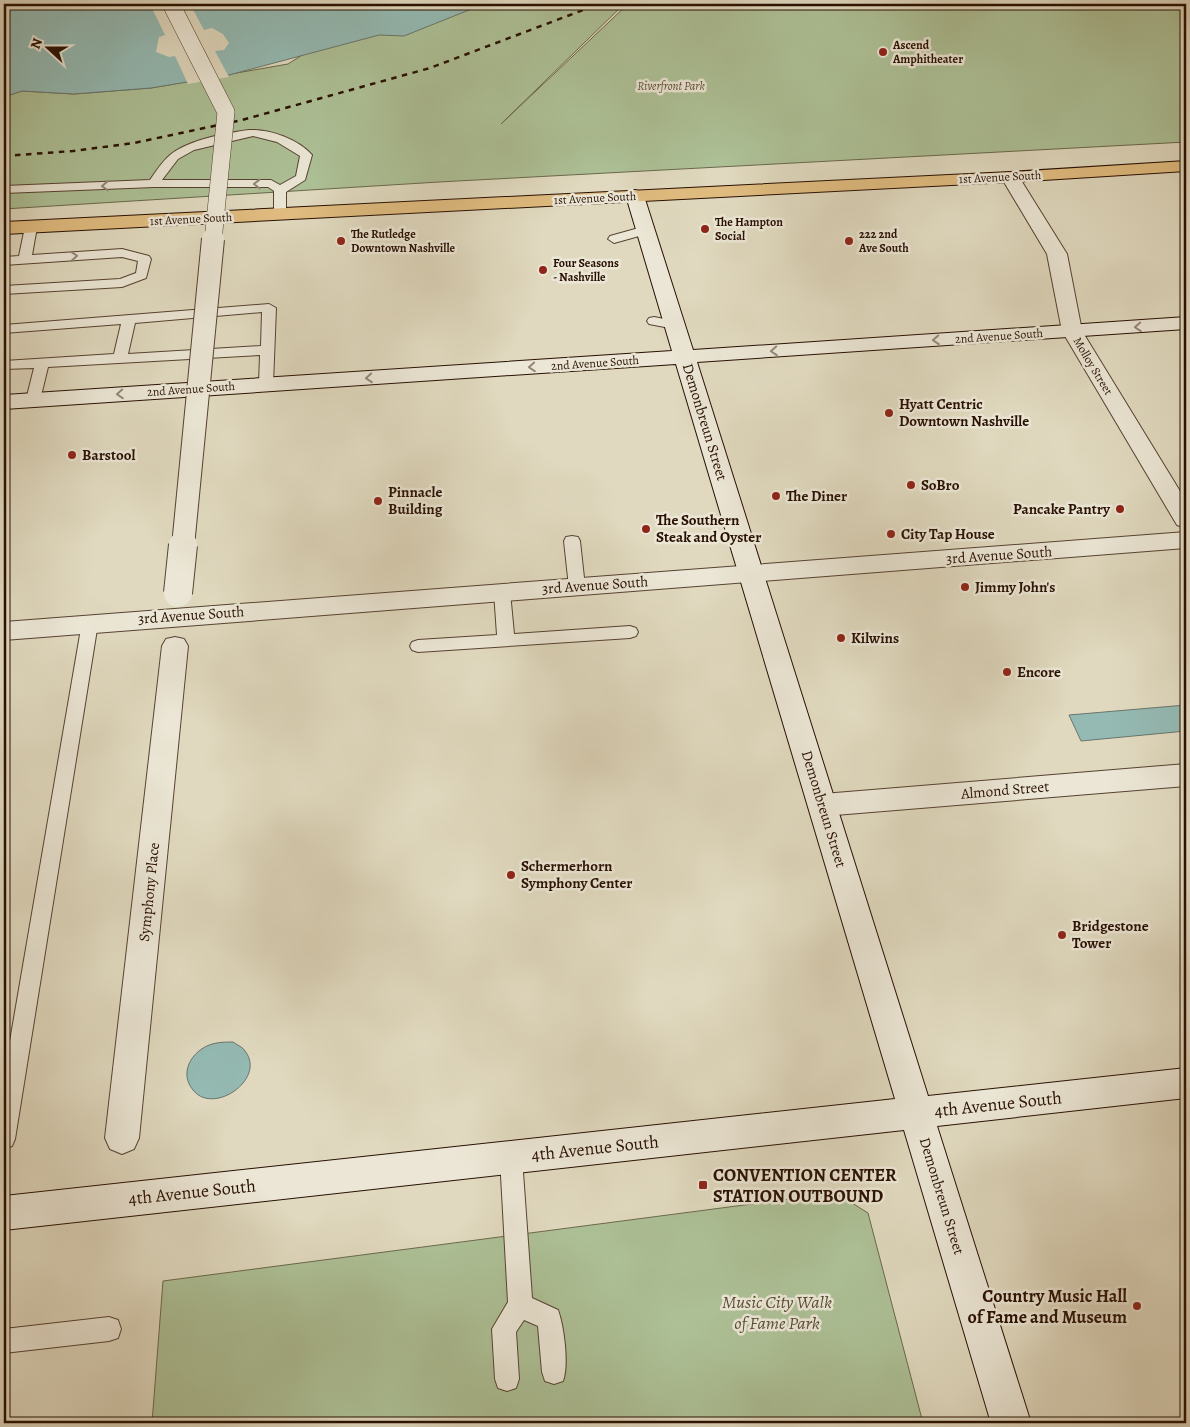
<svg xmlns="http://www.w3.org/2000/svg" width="1190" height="1427" font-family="Alegreya,serif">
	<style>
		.green { fill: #adc096; stroke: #6a684c }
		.water { fill: #94bab3; stroke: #69766c }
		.pier { fill: #e0d9bf }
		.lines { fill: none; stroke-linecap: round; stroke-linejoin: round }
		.lane-casing { stroke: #564231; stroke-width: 2 }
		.street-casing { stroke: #564231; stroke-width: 2 }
		.secondary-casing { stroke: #281002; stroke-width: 2 }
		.primary-casing { stroke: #281002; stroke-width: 2 }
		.lane { fill: #ebe6d5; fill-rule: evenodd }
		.street { fill: #ebe6d5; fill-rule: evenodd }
		.secondary { fill: #ebe6d5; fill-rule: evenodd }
		.primary { fill: #e0bc80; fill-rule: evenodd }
		.rail { stroke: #281002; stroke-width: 2.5; stroke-dasharray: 5.5 5.5; stroke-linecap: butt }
		.street-bridge-far2-casing { stroke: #564231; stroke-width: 18; stroke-linecap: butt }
		.street-bridge-far1-casing { stroke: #564231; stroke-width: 24; stroke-linecap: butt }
		.street-bridge-casing { stroke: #564231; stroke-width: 30; stroke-linecap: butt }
		.street-bridge-far2 { stroke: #ebe6d5; stroke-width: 17 }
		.street-bridge-far1 { stroke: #ebe6d5; stroke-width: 22 }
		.street-bridge { stroke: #ebe6d5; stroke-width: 28 }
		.oneway { stroke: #938676 }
		.poi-dot { fill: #8f2418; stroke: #ebe6d5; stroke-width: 2 }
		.labels { text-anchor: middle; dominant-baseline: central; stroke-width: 5; stroke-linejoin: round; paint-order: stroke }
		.far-poi-label { font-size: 12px; font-weight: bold; fill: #281002; stroke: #ebe6d5; text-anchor: start }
		.far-park-label { font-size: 12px; font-style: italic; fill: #574e36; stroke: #ebe6d5 }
		.far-street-label { font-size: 12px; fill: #281002; stroke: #ebe6d5 }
		.poi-label { font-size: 15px; font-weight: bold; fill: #281002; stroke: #ebe6d5; text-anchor: start }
		.street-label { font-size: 15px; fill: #281002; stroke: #ebe6d5 }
		.near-street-label { font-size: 18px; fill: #281002; stroke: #ebe6d5 }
		.near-poi-label { font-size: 18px; font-weight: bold; fill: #281002; stroke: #ebe6d5; text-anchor: start }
		.near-park-label { font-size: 18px; font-style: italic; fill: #574e36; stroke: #ebe6d5 }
	</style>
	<rect width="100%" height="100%" fill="#e0d9bf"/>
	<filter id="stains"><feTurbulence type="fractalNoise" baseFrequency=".004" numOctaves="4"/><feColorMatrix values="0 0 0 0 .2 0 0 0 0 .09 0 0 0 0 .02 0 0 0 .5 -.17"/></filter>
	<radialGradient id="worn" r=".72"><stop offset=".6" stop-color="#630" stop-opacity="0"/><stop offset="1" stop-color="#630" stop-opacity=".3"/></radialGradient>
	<g class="green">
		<path d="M 479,4 L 624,4 L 501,124 L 628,4 L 1186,4 L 1186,142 L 439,182 L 4,209 L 4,97 L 22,91 L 74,94 L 151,88 L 288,64 L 307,52 Z"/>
		<path d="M 836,1193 L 868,1213 L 923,1423 L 152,1423 L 163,1281 Z"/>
	</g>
	<g class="water">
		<path d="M 4,4 L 484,4 L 404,36 L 379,35 L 229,75 L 151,88 L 74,94 L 22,91 L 4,97 Z"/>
		<path d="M 1186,705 L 1186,731 L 1081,741 L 1069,715 Z"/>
		<path d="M 233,1042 C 237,1045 243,1047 245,1051 C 267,1079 213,1116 193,1090 C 177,1071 195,1046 217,1043 C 222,1042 228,1042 233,1042 Z"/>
	</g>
	<path class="pier" d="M 150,4 L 190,4 L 204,30 L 212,28 L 223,34 L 229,43 L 224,50 L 215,51 L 229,77 L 188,84 L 175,56 L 169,57 L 156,52 L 159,37 L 165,35 Z"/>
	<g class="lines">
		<g class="lane-casing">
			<g id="lane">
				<path d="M 249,130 C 270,129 298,139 312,155 L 305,180 L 286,192 L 286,215 L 284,218 L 276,218 L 274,215 L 274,191 L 268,187 L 154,187 L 4,193 L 4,186 L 150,180 C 156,171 162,162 170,155 C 188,140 226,133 249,130 ZM 253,136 L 277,142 L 300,156 L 296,176 L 280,185 L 271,180 L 162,180 L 178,159 L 194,150 Z"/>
				<path d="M 31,223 L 37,227 L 32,255 L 122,249 L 149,256 L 151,259 L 146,278 L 122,287 L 4,294 L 4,286 L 120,279 L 136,273 L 138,261 L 122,257 L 4,265 L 4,257 L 19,256 L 25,227 Z"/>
				<path d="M 646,226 L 650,227 L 652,230 L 650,233 L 614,243 L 608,239 L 610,236 Z"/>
				<path d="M 269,304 L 276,308 L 273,384 L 266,388 L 259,384 L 260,355 L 48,367 L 40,400 L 33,404 L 26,400 L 34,368 L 4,369 L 4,361 L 114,354 L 121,324 L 4,333 L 4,325 ZM 262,312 L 261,346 L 128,354 L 135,323 Z"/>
				<path d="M 654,317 L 680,322 L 682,325 L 675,329 L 649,324 L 647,321 L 649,318 Z"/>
				<path d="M 572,536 L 578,537 L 580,541 L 585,587 L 583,591 L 577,592 L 571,591 L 569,587 L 564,541 L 566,537 Z"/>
				<path d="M 502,587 L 508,588 L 510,592 L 514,634 L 630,626 L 636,628 L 638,632 L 636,636 L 630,638 L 418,652 L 412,650 L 410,646 L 412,642 L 418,640 L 497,635 L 494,592 L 496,588 Z"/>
				<path d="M 90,617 L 96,619 L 98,623 L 15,1139 L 12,1146 L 4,1149 L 4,1076 L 82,623 L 84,619 Z"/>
				<path d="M 511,1148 L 519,1151 L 522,1158 L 532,1298 L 558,1310 C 564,1326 569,1365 563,1381 L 554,1384 L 545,1381 L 542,1372 L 538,1326 L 524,1320 L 516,1332 L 519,1379 L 516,1388 L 507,1391 L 498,1388 L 495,1379 L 492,1329 L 508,1302 L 500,1158 L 503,1151 Z"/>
				<path d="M 109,1317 L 118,1320 L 121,1329 L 118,1338 L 109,1341 L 4,1353 L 4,1329 Z"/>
			</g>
		</g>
		<g class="street-casing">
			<g id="street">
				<path d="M 1010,172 L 1016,173 L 1019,177 L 1067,254 L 1082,331 L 1186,501 L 1186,528 L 1177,525 L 1174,520 L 1062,331 L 1047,254 L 1001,177 L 1004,173 Z"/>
				<path d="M 1186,532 L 1186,548 L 4,640 L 4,622 Z"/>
				<path d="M 175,637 L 184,639 L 188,646 L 139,1138 L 134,1149 L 122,1154 L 110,1149 L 105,1138 L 162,646 L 166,639 Z"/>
				<path d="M 1186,764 L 1186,786 L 823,816 L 813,813 L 808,805 L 813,797 L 823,794 Z"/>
			</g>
		</g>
		<g class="secondary-casing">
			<path id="secondary" d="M 635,190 L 642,192 L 644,196 L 693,350 L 1186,317 L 1186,329 L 697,362 L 928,1096 L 1186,1068 L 1186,1098 L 937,1126 L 1031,1423 L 991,1423 L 904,1130 L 4,1230 L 4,1196 L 895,1099 L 676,364 L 4,409 L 4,395 L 672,351 L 626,196 L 628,192 Z"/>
		</g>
		<g class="primary-casing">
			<path id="primary" d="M 1186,161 L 1186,171 L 1010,182 L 4,234 L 4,222 L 1010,172 Z"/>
		</g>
		<use href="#lane" class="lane"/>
		<use href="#street" class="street"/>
		<use href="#secondary" class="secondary"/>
		<use href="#primary" class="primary"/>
		<path class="rail" d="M 4,156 L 73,151 L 134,143 L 242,120 L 430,68 L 599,4"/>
		<g class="street-bridge-far2-casing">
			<path id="street-bridge-far2" d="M 171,4 L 226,112 L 213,241"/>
		</g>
		<g class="street-bridge-far1-casing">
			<path id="street-bridge-far1" d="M 183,546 L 213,239"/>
		</g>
		<g class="street-bridge-casing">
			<path id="street-bridge" d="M 178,593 L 183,545"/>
		</g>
		<use href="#street-bridge-far2" class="street-bridge-far2"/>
		<use href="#street-bridge-far1" class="street-bridge-far1"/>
		<use href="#street-bridge" class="street-bridge"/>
	</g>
	<defs><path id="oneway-chevron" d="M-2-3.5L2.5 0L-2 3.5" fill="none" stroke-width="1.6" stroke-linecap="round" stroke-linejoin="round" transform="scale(1.25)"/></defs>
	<g class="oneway">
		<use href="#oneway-chevron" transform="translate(257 184) rotate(-180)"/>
		<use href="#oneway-chevron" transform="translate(105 186) rotate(177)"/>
		<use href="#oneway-chevron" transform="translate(74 256) rotate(-4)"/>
		<use href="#oneway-chevron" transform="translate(1138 327) rotate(176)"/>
		<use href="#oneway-chevron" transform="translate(936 340) rotate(176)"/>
		<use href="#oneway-chevron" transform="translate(774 351) rotate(176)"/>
		<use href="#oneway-chevron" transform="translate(532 367) rotate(176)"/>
		<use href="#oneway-chevron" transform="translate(369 378) rotate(176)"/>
		<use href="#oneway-chevron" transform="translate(120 394) rotate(176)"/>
	</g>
	<g class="poi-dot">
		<circle cx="883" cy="52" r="5"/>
		<circle cx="705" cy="229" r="5"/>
		<circle cx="341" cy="241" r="5"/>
		<circle cx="849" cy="241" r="5"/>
		<circle cx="543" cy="270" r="5"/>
		<circle cx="889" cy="413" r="5"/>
		<circle cx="72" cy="455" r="5"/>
		<circle cx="911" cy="485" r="5"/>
		<circle cx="776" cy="496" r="5"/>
		<circle cx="378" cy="501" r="5"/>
		<circle cx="1120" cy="509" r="5"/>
		<circle cx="646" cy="529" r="5"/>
		<circle cx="891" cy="534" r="5"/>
		<circle cx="965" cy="587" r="5"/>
		<circle cx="841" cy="638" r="5"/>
		<circle cx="1007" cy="672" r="5"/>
		<circle cx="511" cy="875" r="5"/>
		<circle cx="1062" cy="935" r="5"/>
		<rect x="698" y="1180" width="10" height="10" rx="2.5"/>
		<circle cx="1137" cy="1306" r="5"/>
	</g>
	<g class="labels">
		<g class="far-poi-label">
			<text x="893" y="45">Ascend<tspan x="893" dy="14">Amphitheater</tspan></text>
			<text x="715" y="222">The Hampton<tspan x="715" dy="14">Social</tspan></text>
			<text x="351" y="234">The Rutledge<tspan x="351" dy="14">Downtown Nashville</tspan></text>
			<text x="859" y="234">222 2nd<tspan x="859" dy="14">Ave South</tspan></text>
			<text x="553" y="263">Four Seasons<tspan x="553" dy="14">- Nashville</tspan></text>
		</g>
		<g class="far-park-label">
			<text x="671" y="86">Riverfront Park</text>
		</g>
		<g class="far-street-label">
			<text transform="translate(1000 177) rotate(-3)">1st Avenue South</text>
			<text transform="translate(595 198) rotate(-3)">1st Avenue South</text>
			<text transform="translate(191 219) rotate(-3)">1st Avenue South</text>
			<text transform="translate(999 336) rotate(-4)">2nd Avenue South</text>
			<text transform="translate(595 363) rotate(-4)">2nd Avenue South</text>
			<text transform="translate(1093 366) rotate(59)">Molloy Street</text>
			<text transform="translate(191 389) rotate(-4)">2nd Avenue South</text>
		</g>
		<g class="poi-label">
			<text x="899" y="404">Hyatt Centric<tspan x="899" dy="17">Downtown Nashville</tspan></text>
			<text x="82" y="455">Barstool</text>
			<text x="921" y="485">SoBro</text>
			<text x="388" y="492">Pinnacle<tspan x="388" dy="17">Building</tspan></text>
			<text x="786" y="496">The Diner</text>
			<text x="1110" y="509" text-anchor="end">Pancake Pantry</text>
			<text x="656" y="520">The Southern<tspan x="656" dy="17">Steak and Oyster</tspan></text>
			<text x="901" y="534">City Tap House</text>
			<text x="975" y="587">Jimmy John's</text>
			<text x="851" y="638">Kilwins</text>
			<text x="1017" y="672">Encore</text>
			<text x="521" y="866">Schermerhorn<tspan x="521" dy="17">Symphony Center</tspan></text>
			<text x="1072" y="926">Bridgestone<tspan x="1072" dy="17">Tower</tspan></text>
		</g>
		<g class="street-label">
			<text transform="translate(705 422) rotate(73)">Demonbreun Street</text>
			<text transform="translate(999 555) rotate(-4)">3rd Avenue South</text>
			<text transform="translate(595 585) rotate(-4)">3rd Avenue South</text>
			<text transform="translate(191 615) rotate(-4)">3rd Avenue South</text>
			<text transform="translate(1005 790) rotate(-5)">Almond Street</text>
			<text transform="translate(824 809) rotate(73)">Demonbreun Street</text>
			<text transform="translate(149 892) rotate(-84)">Symphony Place</text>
			<text transform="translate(942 1196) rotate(73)">Demonbreun Street</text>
		</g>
		<g class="near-street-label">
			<text transform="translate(998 1104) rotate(-6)">4th Avenue South</text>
			<text transform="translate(595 1148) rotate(-6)">4th Avenue South</text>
			<text transform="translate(192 1192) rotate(-6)">4th Avenue South</text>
		</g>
		<g class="near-poi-label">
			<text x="713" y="1175">CONVENTION CENTER<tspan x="713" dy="21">STATION OUTBOUND</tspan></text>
			<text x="1127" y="1296" text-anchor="end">Country Music Hall<tspan x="1127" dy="21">of Fame and Museum</tspan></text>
		</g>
		<g class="near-park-label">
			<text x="777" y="1302">Music City Walk<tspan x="777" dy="21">of Fame Park</tspan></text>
		</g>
	</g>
	<rect width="1190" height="1427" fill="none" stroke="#e0d9bf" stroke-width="20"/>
	<rect x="5" y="5" width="1180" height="1417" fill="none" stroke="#281002" stroke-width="2.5"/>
	<rect x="10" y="10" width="1170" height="1407" fill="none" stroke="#281002"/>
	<g transform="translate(48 48) rotate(291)" stroke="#ebe6d5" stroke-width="4" paint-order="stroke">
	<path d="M0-4L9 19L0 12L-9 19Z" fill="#281002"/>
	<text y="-8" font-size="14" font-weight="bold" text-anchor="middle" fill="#281002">N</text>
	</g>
	<rect width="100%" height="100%" filter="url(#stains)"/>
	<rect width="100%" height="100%" fill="url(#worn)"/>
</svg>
